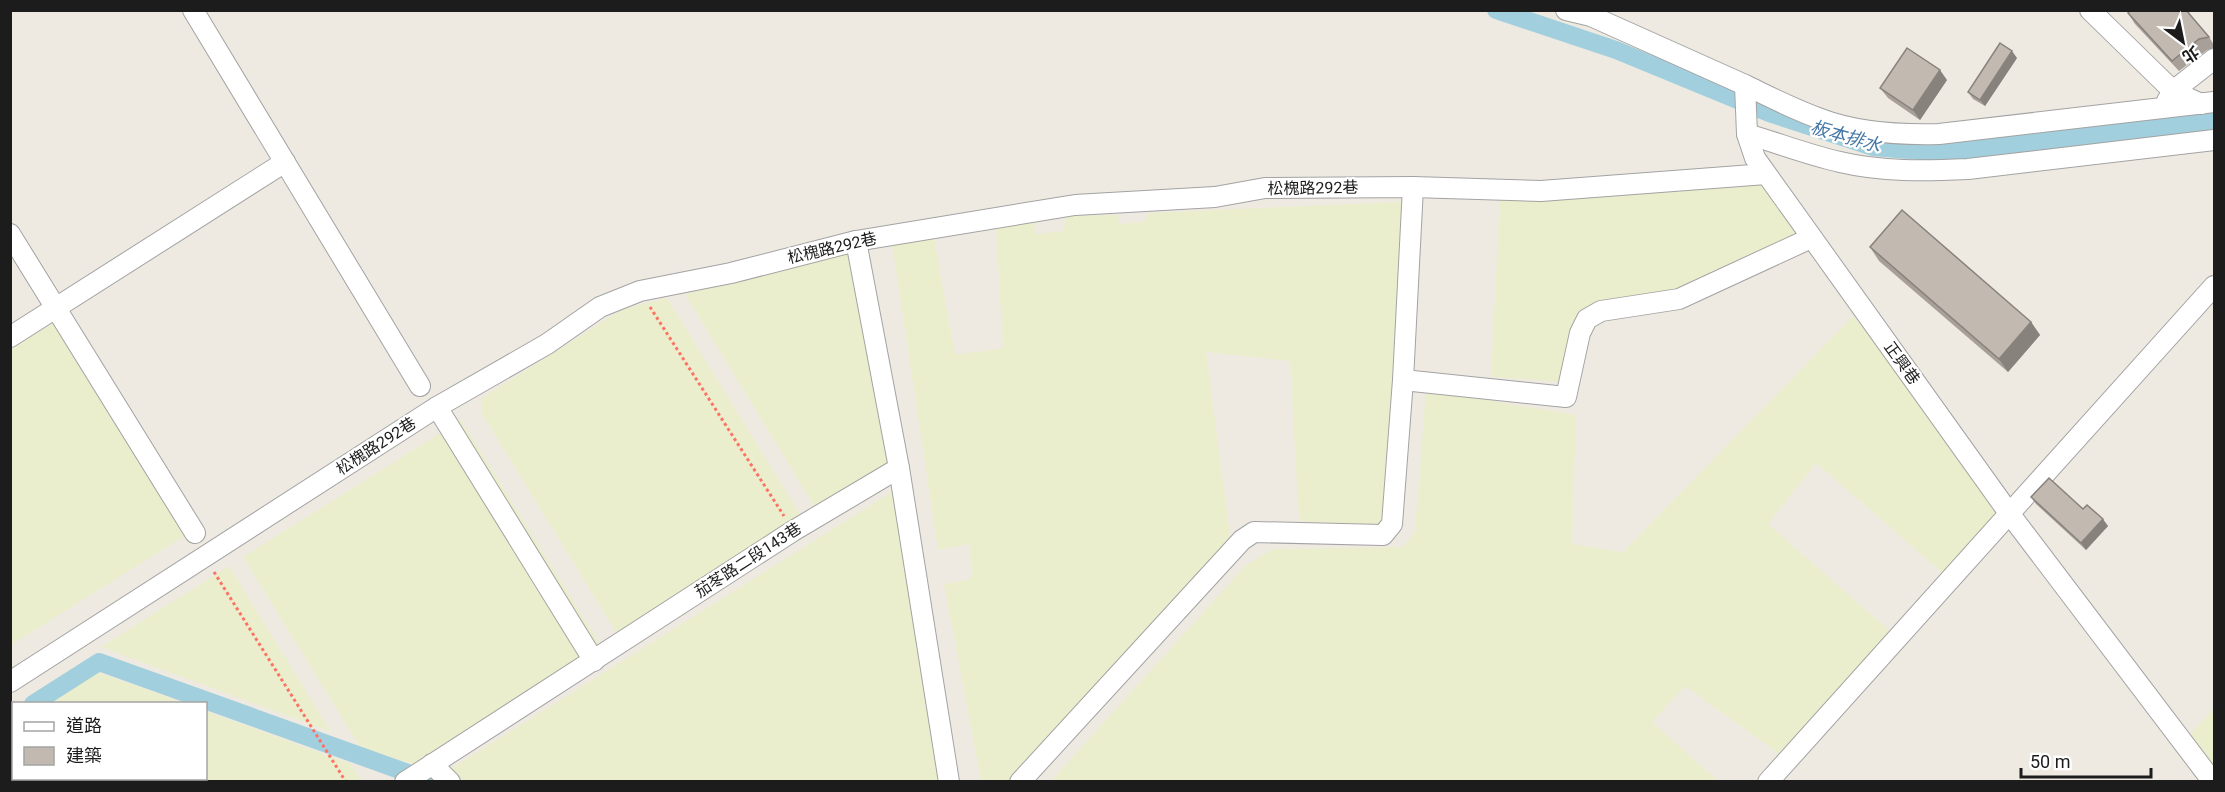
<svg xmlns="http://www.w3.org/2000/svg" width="2225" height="792" font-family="Roboto,'Noto Sans TC',sans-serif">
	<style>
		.farmland { fill: #ebeecc }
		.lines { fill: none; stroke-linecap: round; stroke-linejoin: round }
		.canal { stroke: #a1cfdd; stroke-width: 18 }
		.minor-casing { stroke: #a3a3a3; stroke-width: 22 }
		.path { stroke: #fc7364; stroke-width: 3; stroke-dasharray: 3 3; stroke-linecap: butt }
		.minor { stroke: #fff; stroke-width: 20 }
		.wall { fill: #a79f98 }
		.shaded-wall { fill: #88827c }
		.building { fill: #c2b9b1; stroke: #88827c; stroke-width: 1.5 }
		.labels { text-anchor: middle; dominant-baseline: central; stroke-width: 4.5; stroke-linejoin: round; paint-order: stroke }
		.street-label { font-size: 16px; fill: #1c1c1c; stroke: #fff }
		.water-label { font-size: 18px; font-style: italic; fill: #4476a5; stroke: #fff }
	</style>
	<rect width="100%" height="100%" fill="#eeeae2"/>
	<g class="farmland">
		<path d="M 1770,185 L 1806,239 L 1686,293 L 1584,309 L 1562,382 L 1491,377 L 1500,195 Z"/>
		<path d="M 1418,201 L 1388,527 L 1299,521 L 1290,361 L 1206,352 L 1232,551 L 1021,781 L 981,781 L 944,584 L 972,579 L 969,544 L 938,550 L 892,244 L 934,239 L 955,355 L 1003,348 L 996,227 L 1034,220 L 1036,234 L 1064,231 L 1065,216 L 1118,215 L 1119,224 L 1144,222 L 1149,213 Z"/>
		<path d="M 865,249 L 903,458 L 819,514 L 685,294 Z"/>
		<path d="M 667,298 L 806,524 L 621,640 L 482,414 L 482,398 L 623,309 Z"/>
		<path d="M 1853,316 L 2016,512 L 1952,581 L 1816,463 L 1768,524 L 1899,639 L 1789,761 L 1685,686 L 1652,722 L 1718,781 L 1050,782 L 1246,565 L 1273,549 L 1403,547 L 1415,532 L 1426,390 L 1576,415 L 1572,544 L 1623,552 Z"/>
		<path d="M 53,323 L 186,535 L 11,645 L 11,349 Z"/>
		<path d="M 461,420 L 606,654 L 419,766 L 360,747 L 243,557 Z"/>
		<path d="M 903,485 L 956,781 L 464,782 L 450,769 Z"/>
		<path d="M 229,566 L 331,732 L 101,647 Z"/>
		<path d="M 97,672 L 184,703 L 45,703 Z"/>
		<path d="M 2214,708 L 2214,777 L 2186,739 Z"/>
		<path d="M 206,711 L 351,764 L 362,781 L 60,782 L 58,779 L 206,778 Z"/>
	</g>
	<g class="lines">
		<g class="canal">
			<path d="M 1496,10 L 1616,50 L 1769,113 L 1873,147 L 1944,153 L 2214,121"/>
			<path d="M 33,704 L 99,662 L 433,782"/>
			<path d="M 10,717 L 14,716"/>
		</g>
		<g class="minor-casing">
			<g id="minor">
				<path d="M 193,10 L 420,386"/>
				<path d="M 1566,10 L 1591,16 L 1745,85 L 1747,134 L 1755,158 L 2009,513 L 2213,782"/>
				<path d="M 2090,10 L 2173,91 L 2201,104"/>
				<path d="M 1745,85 C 1770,97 1795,110 1821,119 C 1858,133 1900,135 1939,134 L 2214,102"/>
				<path d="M 2167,101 L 2173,91 L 2214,59"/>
				<path d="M 1747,134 C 1778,143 1808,155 1840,162 C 1882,172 1925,171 1968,169 L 2214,140"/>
				<path d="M 10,234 L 195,533"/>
				<path d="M 10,337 L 285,162"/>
				<path d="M 1403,380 L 1566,397 L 1580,333 L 1587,319 L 1601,311 L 1679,299 L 1811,238"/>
				<path d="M 437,407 L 594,661"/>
				<path d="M 899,468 L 949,782"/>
				<path d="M 10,682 L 437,407 L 547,344 L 600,307 L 640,291 L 731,273 L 856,241 L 1075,205 L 1215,197 L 1265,188 L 1413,187 L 1541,191 L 1766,174"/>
				<path d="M 10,758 L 14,763"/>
				<path d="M 432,764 L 450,782"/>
				<path d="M 23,778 L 25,782"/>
				<path d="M 405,782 L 793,531 L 899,468 L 856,241"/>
				<path d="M 1020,782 L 1242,540 L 1254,532 L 1383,535 L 1392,524 L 1403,380 L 1413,187"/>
				<path d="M 1768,782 L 2214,286"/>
			</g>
		</g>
		<g class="path">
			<path d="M 650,307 L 784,516"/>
			<path d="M 214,572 L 346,782"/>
		</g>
		<use href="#minor" class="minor"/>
	</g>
	<g class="wall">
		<path d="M 2131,10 L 2188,10 L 2191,16 L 2209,37 L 2214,45 L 2214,48 L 2207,50 L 2179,71 L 2135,24 L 2128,13 Z"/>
		<path d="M 2017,58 L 1985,106 L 1973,99 L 1968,92 Z"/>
		<path d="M 1947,80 L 1920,120 L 1888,98 L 1880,88 Z"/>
		<path d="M 1870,247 L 2031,322 L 2040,335 L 2008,372 L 1879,261 Z"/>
		<path d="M 2031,497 L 2083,509 L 2108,526 L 2086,550 L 2036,504 Z"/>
	</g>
	<g class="shaded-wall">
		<path d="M 2012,51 L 2017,58 L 1985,106 L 1980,100 Z"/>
		<path d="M 1940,70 L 1947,80 L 1920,120 L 1913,110 Z"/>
		<path d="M 2031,322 L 2040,335 L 2008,372 L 1999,359 Z"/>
		<path d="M 2103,519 L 2108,526 L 2086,550 L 2081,543 Z"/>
	</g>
	<g class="building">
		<path d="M 2131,10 L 2186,10 L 2209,37 L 2199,39 L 2172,61 L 2128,13 Z"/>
		<path d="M 2000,43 L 2012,51 L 1980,100 L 1968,92 Z"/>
		<path d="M 1907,48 L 1940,70 L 1913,110 L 1880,88 Z"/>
		<path d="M 1902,210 L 2031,322 L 1999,359 L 1870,247 Z"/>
		<path d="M 2049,478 L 2083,509 L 2087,505 L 2103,519 L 2081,543 L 2031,497 Z"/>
	</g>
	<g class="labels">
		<g class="street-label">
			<text transform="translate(1313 188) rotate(-1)">松槐路292巷</text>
			<text transform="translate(832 248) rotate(-13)">松槐路292巷</text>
			<text transform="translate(1902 363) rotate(54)">正興巷</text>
			<text transform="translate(376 446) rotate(-33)">松槐路292巷</text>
			<text transform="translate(748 560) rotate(-33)">茄苳路二段143巷</text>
		</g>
		<g class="water-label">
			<text transform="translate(1846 136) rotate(16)">板本排水</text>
		</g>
	</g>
	<rect width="2225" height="792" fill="none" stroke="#1c1c1c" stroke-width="24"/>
	<rect x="12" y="702" width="195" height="78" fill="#ffffff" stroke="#a4a4a4" stroke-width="1.5"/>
	<rect x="24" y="722" width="30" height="9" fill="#ffffff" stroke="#a4a4a4" stroke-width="1.5"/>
	<text x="66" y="732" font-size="18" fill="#1c1c1c">道路</text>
	<rect x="24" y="747" width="30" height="18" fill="#c2b9b1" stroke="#a4a4a4" stroke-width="1.5"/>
	<text x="66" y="762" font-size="18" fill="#1c1c1c">建築</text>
	<g transform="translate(2183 42) rotate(148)" stroke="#ffffff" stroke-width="4.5" paint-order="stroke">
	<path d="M0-4.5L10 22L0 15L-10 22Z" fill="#1c1c1c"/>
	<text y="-9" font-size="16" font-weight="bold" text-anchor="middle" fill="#1c1c1c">北</text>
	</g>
	<path d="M2021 768v9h130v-9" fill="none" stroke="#1c1c1c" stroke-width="3"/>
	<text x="2030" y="768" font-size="18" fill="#1c1c1c" stroke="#ffffff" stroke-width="4.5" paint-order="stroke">50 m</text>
</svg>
